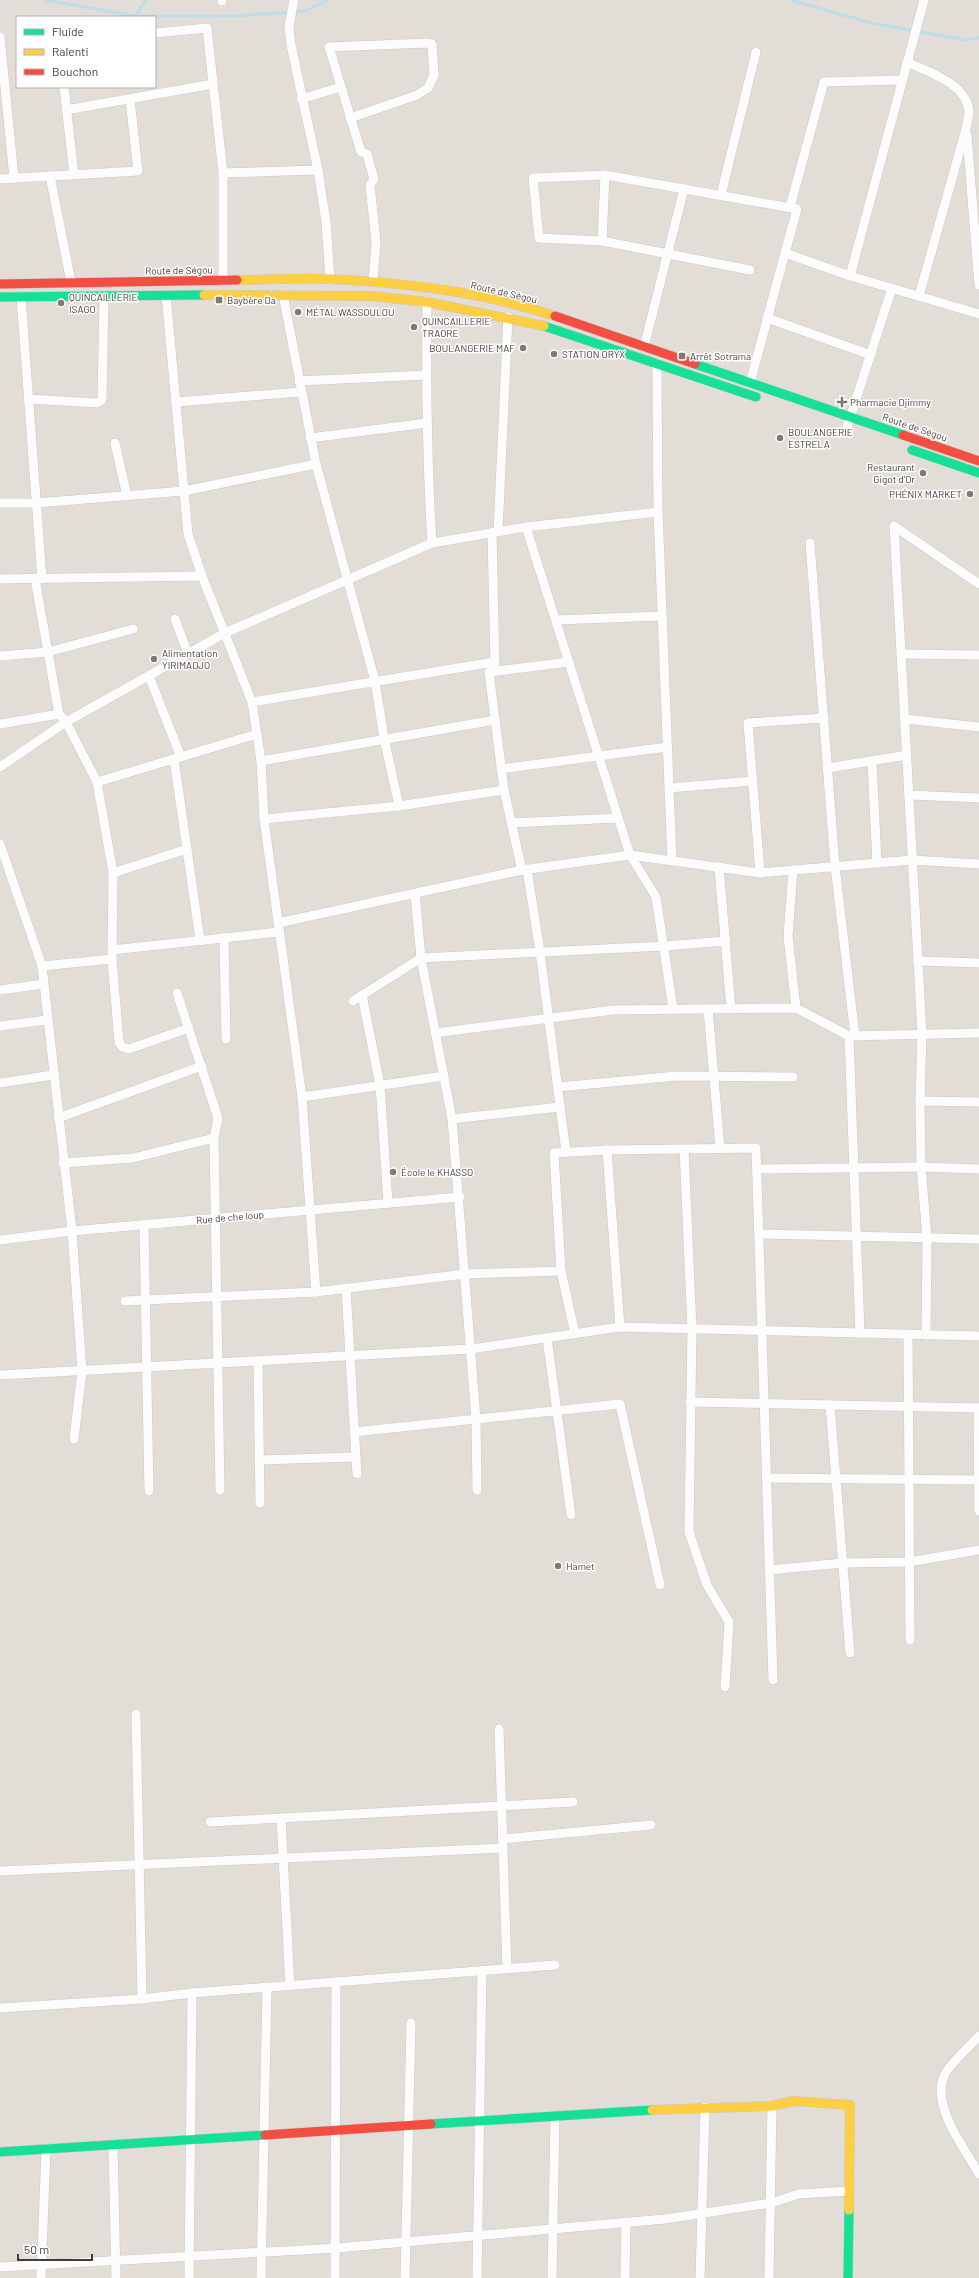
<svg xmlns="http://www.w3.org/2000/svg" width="979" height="2278" font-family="Barlow,sans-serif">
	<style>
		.residential { fill: #e2ddd6; fill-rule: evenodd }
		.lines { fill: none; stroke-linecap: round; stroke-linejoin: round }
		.stream { stroke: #bcddea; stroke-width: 3 }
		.street-casing { stroke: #cbc8c5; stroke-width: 10 }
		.fast-casing { stroke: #cdc8c0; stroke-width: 10 }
		.slow-casing { stroke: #cdc8c0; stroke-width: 10 }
		.jam-casing { stroke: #cdc8c0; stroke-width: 10 }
		.street { stroke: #fcfcfc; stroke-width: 9 }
		.fast { stroke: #16e098; stroke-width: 9 }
		.slow { stroke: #ffcf43; stroke-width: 9 }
		.jam { stroke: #f24e42; stroke-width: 9 }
		.poi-dot { fill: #7f7a75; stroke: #fff; stroke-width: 1.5 }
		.labels { text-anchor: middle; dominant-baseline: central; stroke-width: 3; stroke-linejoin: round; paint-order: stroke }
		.street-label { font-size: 10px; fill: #433c36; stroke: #fff }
		.poi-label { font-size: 10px; fill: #433c36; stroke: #fff; text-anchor: start }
	</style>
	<rect width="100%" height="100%" fill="#eeece9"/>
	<path class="residential" d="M 0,0 L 979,0 L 979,2278 L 0,2278 ZM 17,17 L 155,17 L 155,87 L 17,87 Z"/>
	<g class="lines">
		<g class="stream">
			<path d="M 0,0 L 1,0"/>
			<path d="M 46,0 L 135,16 L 236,16 L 305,11 L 328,0"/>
			<path d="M 791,0 L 872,23 L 965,40 L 979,38"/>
			<path d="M 135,16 L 146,0"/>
		</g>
		<g class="street-casing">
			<g id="street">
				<path d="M 222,0 L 222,1"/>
				<path d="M 294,0 L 289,26 L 291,45 L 318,170 L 326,222 L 330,279"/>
				<path d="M 155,33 L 207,28 L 223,173 L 223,281"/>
				<path d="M 0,37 L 14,178"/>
				<path d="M 907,62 C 928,72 966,83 969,111 C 969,116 967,124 966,129 L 919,296"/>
				<path d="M 64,87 L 74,174"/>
				<path d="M 301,99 L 341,87"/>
				<path d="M 66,110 L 213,84"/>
				<path d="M 350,118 L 417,95 L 428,88 L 434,75 L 432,44 L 428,43 L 329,47 L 361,152 L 367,154 L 374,179 L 370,185 L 376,242 L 373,281"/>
				<path d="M 967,135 L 979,285"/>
				<path d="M 223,173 L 318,170"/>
				<path d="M 50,176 L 71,282"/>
				<path d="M 0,179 L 138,171 L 130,100"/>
				<path d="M 721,195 L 756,52"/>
				<path d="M 790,207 L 824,82 L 902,80"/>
				<path d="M 602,241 L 605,175"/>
				<path d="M 750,270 L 602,241 L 539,238 L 533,178 L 605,175 L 797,209 L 785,253 L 850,276 L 979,314"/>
				<path d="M 850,276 L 924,0"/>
				<path d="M 166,295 L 188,534 L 202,576 L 252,702 L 261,761 L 264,819 L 302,1097 L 316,1292"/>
				<path d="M 283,295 L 316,464 L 375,681 L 384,738 L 399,806"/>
				<path d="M 21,297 L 42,579"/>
				<path d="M 427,302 C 426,382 427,462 432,543"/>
				<path d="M 767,318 L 871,355"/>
				<path d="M 644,347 L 684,189"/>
				<path d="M 657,364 L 658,512 L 672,861"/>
				<path d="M 299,381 L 426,375"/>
				<path d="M 750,383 L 785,253"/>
				<path d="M 28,399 L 97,403 L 102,400 L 104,296"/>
				<path d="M 176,402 L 301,392"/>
				<path d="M 847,427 L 892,288"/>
				<path d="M 310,438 L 427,423"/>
				<path d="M 115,443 L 127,496"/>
				<path d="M 0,503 L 36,503 L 184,491 L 316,464"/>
				<path d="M 894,526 L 922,1034 L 920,1101 L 921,1167 L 927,1238 L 926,1335"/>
				<path d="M 894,526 L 979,584"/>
				<path d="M 526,527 L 630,855 L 656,897 L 673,1009"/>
				<path d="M 498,531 L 508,317"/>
				<path d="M 492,532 L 495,668"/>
				<path d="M 810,543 L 835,866 L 855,1036"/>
				<path d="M 0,579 L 202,576"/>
				<path d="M 35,579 L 59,714 L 66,722 L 97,782 L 113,873 L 112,959 L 119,1042 L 122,1047 L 129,1049 L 189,1028"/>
				<path d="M 175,619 L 188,654"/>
				<path d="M 556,620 L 662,616"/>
				<path d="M 901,654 L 979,655"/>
				<path d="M 0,656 L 48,652 L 133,629"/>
				<path d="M 149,676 L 181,757"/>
				<path d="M 252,702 L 494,662"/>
				<path d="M 905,719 L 979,727"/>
				<path d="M 0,724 L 59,714"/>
				<path d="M 174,759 L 200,940"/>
				<path d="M 261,761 L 495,720"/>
				<path d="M 872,761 L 877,863"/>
				<path d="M 0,767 L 66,722 L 225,633 L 432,543 L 526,527 L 658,512"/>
				<path d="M 828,768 L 907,755"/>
				<path d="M 501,769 L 667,747"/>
				<path d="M 97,782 L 257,734"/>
				<path d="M 669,788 L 753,781"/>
				<path d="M 909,795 L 979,798"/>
				<path d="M 264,819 L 399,806 L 504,790"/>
				<path d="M 511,823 L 618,818"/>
				<path d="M 0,844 L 42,966 L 72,1231 L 82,1371 L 74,1439"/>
				<path d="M 719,867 L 731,1009"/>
				<path d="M 527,869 L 540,952 L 566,1152"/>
				<path d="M 522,870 L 504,790 L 489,672 L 569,662"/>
				<path d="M 793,870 L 788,936 L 796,1008"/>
				<path d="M 113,873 L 187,849"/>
				<path d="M 760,873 L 748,723 L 824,718"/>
				<path d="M 415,894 L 421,958 L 452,1119 L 476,1419 L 477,1490"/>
				<path d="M 278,923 L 522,870 L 630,855 L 760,873 L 912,860 L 979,864"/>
				<path d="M 224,938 L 226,1039"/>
				<path d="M 112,950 L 279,932"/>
				<path d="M 918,961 L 979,963"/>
				<path d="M 42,966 L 112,959"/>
				<path d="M 0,990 L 43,984"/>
				<path d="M 177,993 L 218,1118 L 214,1138 L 220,1490"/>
				<path d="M 362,995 L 380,1085 L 388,1203"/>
				<path d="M 353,1001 L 421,958 L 664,946 L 726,941"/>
				<path d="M 708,1009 L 720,1148"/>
				<path d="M 0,1026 L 47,1020"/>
				<path d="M 435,1033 L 613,1010 L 796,1008 L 849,1036 L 979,1033"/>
				<path d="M 849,1036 L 860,1333"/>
				<path d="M 0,1083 L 53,1075"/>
				<path d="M 558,1087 L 677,1076 L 793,1077"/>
				<path d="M 302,1097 L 444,1076"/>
				<path d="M 920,1101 L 979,1102"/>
				<path d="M 58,1118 L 202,1066"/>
				<path d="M 452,1119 L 560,1107"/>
				<path d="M 684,1149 L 692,1329 L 689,1532 L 707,1585 L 729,1622 L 725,1687"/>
				<path d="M 607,1150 L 620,1327"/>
				<path d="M 63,1163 L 133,1158 L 214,1138"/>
				<path d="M 757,1169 L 921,1167 L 979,1169"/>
				<path d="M 144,1225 L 149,1491"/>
				<path d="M 759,1234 L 979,1239"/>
				<path d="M 0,1240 L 72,1231 L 460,1197"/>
				<path d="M 346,1288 L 357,1474"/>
				<path d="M 125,1301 L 316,1292 L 465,1274 L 561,1271"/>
				<path d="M 575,1334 L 561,1271 L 554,1153 L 607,1150 L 756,1148 L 773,1680"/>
				<path d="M 908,1335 L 910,1640"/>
				<path d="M 547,1338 L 571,1515"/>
				<path d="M 258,1361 L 260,1503"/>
				<path d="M 0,1375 L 471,1349 L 620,1327 L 979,1336"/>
				<path d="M 690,1402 L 979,1408"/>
				<path d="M 830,1405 L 850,1653"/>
				<path d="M 978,1408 L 979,1511"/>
				<path d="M 354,1432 L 620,1404 L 660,1585"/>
				<path d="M 259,1460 L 356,1457"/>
				<path d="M 767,1478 L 979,1480"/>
				<path d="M 769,1570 L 843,1563 L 909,1562 L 979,1550"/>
				<path d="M 136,1714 L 142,1999"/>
				<path d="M 499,1729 L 507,1969"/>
				<path d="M 281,1818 L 290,1986"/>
				<path d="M 210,1822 L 573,1802"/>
				<path d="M 503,1839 L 651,1825"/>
				<path d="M 0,1871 L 503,1848"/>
				<path d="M 0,2008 L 142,1999 L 192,1993 L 555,1965"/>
				<path d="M 979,2036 C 970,2046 949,2064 944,2076 C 931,2106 965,2149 979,2174"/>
				<path d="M 113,2145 L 116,2278"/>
				<path d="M 0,2267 L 337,2248 L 665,2219 L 771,2203 L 799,2194 L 849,2191"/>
				<path d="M 41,2278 L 46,2149"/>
				<path d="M 189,2278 L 192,1993"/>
				<path d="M 261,2278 L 267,1987"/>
				<path d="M 335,2278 L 336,1982"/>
				<path d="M 405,2278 L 411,2023"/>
				<path d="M 477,2278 L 482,1971"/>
				<path d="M 552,2278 L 555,2117"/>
				<path d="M 625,2278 L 626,2222"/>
				<path d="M 700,2278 L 705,2107"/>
				<path d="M 769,2278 L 772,2106"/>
			</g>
		</g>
		<g class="fast-casing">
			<g id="fast">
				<path d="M 0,297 L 204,295"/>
				<path d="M 544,326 L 756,397"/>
				<path d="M 695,364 L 903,435"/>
				<path d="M 912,450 L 979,473"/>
				<path d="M 431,2124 L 652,2110"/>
				<path d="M 0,2152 L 265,2135"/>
				<path d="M 848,2278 L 849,2210"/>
			</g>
		</g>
		<g class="slow-casing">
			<g id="slow">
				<path d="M 237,280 C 268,280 300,277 331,279 C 407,283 483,292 555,316"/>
				<path d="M 204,295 L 372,296 L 427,302 L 544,326"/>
				<path d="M 652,2110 L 772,2106 L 794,2101 L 850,2105 L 849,2210"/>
			</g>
		</g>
		<g class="jam-casing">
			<g id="jam">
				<path d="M 0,284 L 237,280"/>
				<path d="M 555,316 L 695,364"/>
				<path d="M 903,435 L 979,461"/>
				<path d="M 265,2135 L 431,2124"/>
			</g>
		</g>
		<use href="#street" class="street"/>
		<use href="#fast" class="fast"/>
		<use href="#slow" class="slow"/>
		<use href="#jam" class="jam"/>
	</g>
	<g class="poi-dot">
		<rect x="215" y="296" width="8" height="8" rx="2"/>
		<circle cx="61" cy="303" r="4"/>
		<circle cx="298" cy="312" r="4"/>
		<circle cx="414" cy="327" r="4"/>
		<circle cx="523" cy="348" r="4"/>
		<circle cx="554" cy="354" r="4"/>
		<rect x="678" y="352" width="8" height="8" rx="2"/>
		<path d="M840 396h4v4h4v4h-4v4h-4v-4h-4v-4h4z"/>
		<circle cx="780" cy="438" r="4"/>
		<circle cx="923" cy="473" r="4"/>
		<circle cx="970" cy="494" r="4"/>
		<circle cx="154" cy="659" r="4"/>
		<circle cx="393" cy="1172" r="4"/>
		<circle cx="558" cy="1566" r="4"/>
	</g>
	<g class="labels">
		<g class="street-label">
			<text transform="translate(179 270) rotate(-1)">Route de Ségou</text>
			<text transform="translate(504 292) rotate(13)">Route de Ségou</text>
			<text transform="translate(915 427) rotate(19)">Route de Ségou</text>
			<text transform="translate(230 1217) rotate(-5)">Rue de che loup</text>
		</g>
		<g class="poi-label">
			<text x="69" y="297">QUINCAILLERIE<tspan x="69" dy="12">ISAGO</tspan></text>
			<text x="227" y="300">Baybère Da</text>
			<text x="306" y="312">MÉTAL WASSOULOU</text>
			<text x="422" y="321">QUINCAILLERIE<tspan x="422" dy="12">TRAORE</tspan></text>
			<text x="515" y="348" text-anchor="end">BOULANGERIE MAF</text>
			<text x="562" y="354">STATION ORYX</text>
			<text x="690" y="356">Arrêt Sotrama</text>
			<text x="850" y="402">Pharmacie Djimmy</text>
			<text x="788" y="432">BOULANGERIE<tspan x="788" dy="12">ESTRELA</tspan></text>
			<text x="915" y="467" text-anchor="end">Restaurant<tspan x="915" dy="12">Gigot d'Or</tspan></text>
			<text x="962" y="494" text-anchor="end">PHÉNIX MARKET</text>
			<text x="162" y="653">Alimentation<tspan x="162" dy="12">YIRIMADJO</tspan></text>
			<text x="401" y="1172">École le KHASSO</text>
			<text x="566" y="1566">Hamet</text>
		</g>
	</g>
	<rect x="16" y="16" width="140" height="72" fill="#ffffff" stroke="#b4b1af"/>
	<rect x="24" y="29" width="20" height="6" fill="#16e098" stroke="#b4b1af"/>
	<text x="52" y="36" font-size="12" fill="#433c36">Fluide</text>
	<rect x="24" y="49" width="20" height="6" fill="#ffcf43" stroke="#b4b1af"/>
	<text x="52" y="56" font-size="12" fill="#433c36">Ralenti</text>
	<rect x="24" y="69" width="20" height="6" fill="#f24e42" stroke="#b4b1af"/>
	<text x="52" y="76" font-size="12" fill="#433c36">Bouchon</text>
	<path d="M18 2254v6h74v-6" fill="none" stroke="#433c36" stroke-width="2"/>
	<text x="24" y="2254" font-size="12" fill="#433c36" stroke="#ffffff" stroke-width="3" paint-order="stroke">50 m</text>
</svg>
